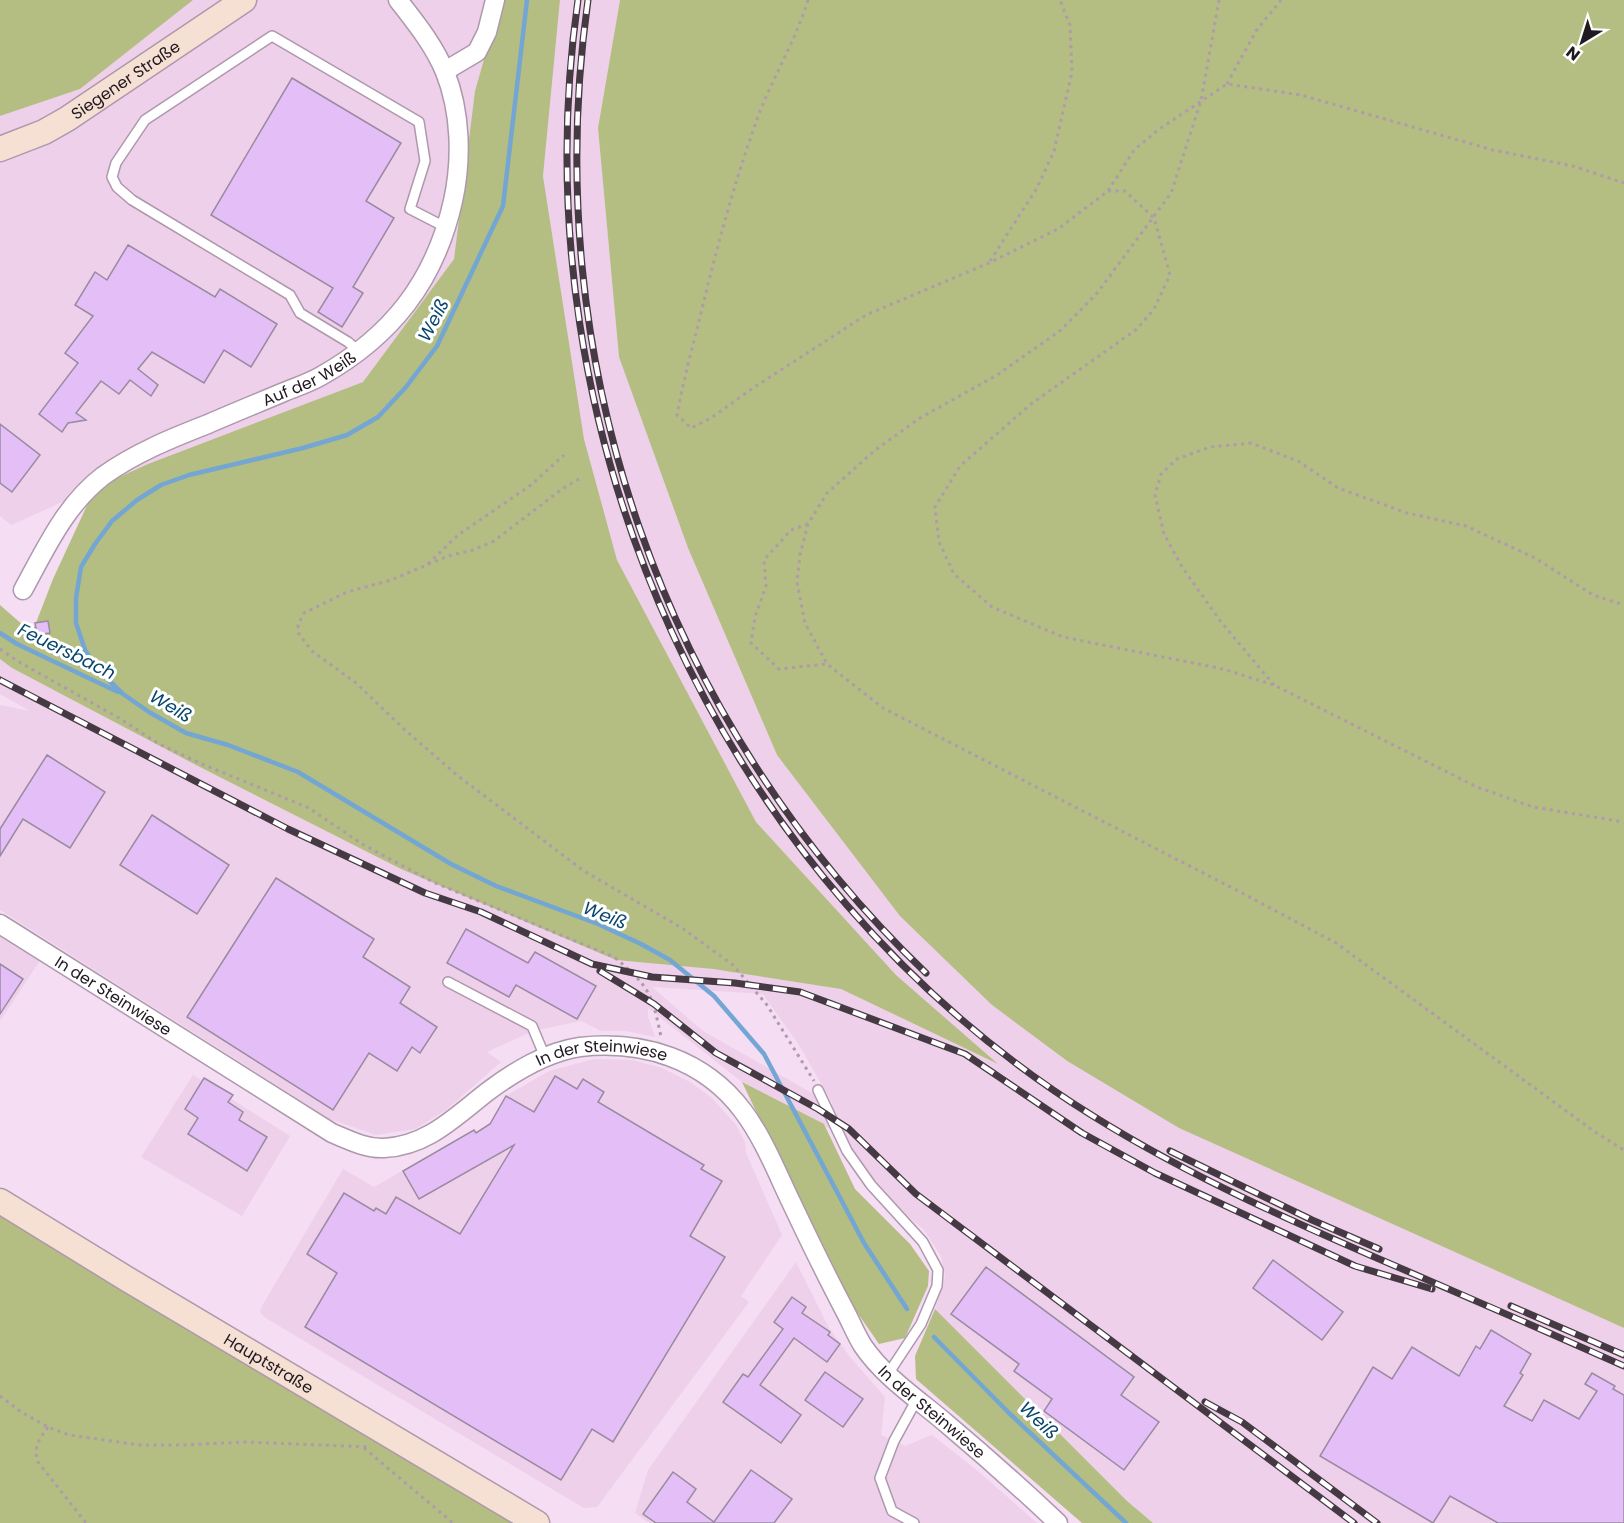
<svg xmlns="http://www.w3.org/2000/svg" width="1624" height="1523" font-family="Poppins,sans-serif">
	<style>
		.built { fill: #eed0ea; fill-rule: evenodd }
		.green { fill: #b4bd82 }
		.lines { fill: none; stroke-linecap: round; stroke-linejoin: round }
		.stream { stroke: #73a6d3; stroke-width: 4.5 }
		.building { fill: #e4bff7; stroke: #998aa1; stroke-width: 1.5 }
		.lane-casing { stroke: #ae98ac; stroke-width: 12 }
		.street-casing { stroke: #ae98ac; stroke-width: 21 }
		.secondary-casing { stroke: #ae98ac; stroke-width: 27 }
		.path { stroke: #ae9bac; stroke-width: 3; stroke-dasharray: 3 4.5; stroke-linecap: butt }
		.lane { stroke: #fff; stroke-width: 9 }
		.street { stroke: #fff; stroke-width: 18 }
		.secondary { stroke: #f5e0d3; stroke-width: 24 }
		.rail-casing { stroke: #453a43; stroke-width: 7 }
		.rail { stroke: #fff; stroke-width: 4.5; stroke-dasharray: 14; stroke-linecap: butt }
		.labels { text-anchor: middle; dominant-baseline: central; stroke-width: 6; stroke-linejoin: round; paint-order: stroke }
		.street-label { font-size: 16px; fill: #211920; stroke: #fff }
		.water-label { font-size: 18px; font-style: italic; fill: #074670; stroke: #fff }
	</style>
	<rect width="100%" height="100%" fill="#f5ddf3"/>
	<g class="built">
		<path d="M 193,0 L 501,0 L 475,91 L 454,259 L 363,382 L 148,464 L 11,525 L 0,516 L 0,116 L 80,89 Z"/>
		<path d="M 560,0 L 620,0 L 598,128 L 619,357 L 688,548 L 777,755 L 992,1005 L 1066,1061 L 1179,1128 L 1624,1328 L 1624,1523 L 1153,1523 L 1127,1501 L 935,1309 L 945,1277 L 941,1256 L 924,1230 L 885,1196 L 862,1168 L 843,1136 L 742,1082 L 648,1008 L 648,1017 L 655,1037 L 626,1031 L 601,1031 L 581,1021 L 533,1031 L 487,1052 L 501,1062 L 446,1110 L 415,1129 L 376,1135 L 330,1119 L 0,910 L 0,705 L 30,711 L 0,694 L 0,659 L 12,668 L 194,764 L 401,869 L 616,960 L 713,969 L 841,989 L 996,1063 L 896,975 L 756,822 L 617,560 L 584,439 L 543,176 ZM 652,987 L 763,994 L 801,1048 L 833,1105 L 703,1031 Z"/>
		<path d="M 0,935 L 41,959 L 0,1021 Z"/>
		<path d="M 594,1059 L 632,1060 L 662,1068 L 690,1082 L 711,1097 L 736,1125 L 745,1142 L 746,1153 L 782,1235 L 741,1296 L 749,1302 L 597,1507 L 584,1508 L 264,1317 L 260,1312 L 262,1306 L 343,1169 L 374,1187 L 474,1130 L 476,1132 L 488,1127 L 506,1096 L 549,1071 Z"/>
		<path d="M 193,1075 L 290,1136 L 242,1216 L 141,1157 Z"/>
		<path d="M 796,1262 L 829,1328 L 850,1357 L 885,1397 L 881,1435 L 905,1446 L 932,1435 L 979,1472 L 1037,1523 L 649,1523 L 635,1513 L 648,1470 Z"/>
	</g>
	<g class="green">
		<path d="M 0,0 L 193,0 L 80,89 L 0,116 Z"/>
		<path d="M 501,0 L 560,0 L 543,176 L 584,439 L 617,560 L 756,822 L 896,975 L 998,1064 L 841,989 L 713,969 L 616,960 L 401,869 L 194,764 L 12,668 L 0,659 L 0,605 L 32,633 L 53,579 L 95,488 L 148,464 L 363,382 L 454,259 L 475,91 Z"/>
		<path d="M 620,0 L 1624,0 L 1624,1328 L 1179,1128 L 1067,1061 L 992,1005 L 900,916 L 777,755 L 688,548 L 619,357 L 598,128 Z"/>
		<path d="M 742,1082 L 824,1124 L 855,1189 L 910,1244 L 929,1271 L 928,1286 L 905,1338 L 879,1344 L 843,1292 Z"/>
		<path d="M 0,1215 L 515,1523 L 0,1523 Z"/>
		<path d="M 935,1309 L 1127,1501 L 1153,1523 L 1082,1523 L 916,1379 L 915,1356 Z"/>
	</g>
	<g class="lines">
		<g class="stream">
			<path d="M 527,0 L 503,206 L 437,346 L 406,387 L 378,417 L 347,435 L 303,448 L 189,475 L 161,485 L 137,500 L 112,521 L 95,544 L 81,567 L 76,598 L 76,623 L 85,650 L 100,672 L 123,694 L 149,712 L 186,733 L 228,745 L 298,772 L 451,864 L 496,886 L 598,924 L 641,944 L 670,960 L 714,996 L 764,1054 L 864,1243 L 907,1309"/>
			<path d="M 0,633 L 17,644 L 118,692"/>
			<path d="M 934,1337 L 1009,1413 L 1126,1523"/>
		</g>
	</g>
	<g class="building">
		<path d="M 292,78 L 401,143 L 366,201 L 394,218 L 353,287 L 363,293 L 342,327 L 318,312 L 333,288 L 211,215 Z"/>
		<path d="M 128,245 L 215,297 L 220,289 L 277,324 L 251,367 L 224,350 L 204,383 L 152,352 L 138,369 L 158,385 L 151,396 L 130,380 L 119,394 L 101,381 L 76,413 L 86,420 L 68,423 L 62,432 L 39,414 L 78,363 L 65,353 L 93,316 L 75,305 L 95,272 L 107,280 Z"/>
		<path d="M 0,424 L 40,455 L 12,492 L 0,483 Z"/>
		<path d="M 48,621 L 50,633 L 37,635 L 35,623 Z"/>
		<path d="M 47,755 L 105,792 L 70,848 L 23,819 L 0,856 L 0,829 Z"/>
		<path d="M 152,815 L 229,865 L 197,914 L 120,865 Z"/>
		<path d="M 276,878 L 374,939 L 363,957 L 410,987 L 400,1003 L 437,1027 L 420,1053 L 412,1047 L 397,1071 L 369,1053 L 333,1110 L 187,1017 Z"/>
		<path d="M 466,929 L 528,963 L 535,952 L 596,986 L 577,1019 L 516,985 L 509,997 L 447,963 Z"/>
		<path d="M 0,964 L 23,979 L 0,1014 Z"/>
		<path d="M 555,1076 L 577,1089 L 583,1079 L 604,1092 L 598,1102 L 704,1165 L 701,1169 L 722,1181 L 690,1236 L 725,1257 L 613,1442 L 592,1429 L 561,1480 L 305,1327 L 337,1273 L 307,1254 L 344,1193 L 374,1211 L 376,1208 L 386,1214 L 396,1197 L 460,1234 L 514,1145 L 419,1199 L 403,1171 L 474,1130 L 476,1133 L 490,1124 L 506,1096 L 534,1112 Z"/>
		<path d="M 204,1078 L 233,1095 L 228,1102 L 243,1112 L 239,1120 L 267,1137 L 247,1171 L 188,1134 L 198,1118 L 185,1109 Z"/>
		<path d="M 1273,1260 L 1343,1312 L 1322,1340 L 1253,1288 Z"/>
		<path d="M 986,1267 L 1134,1377 L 1121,1395 L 1159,1422 L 1124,1470 L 1044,1411 L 1052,1399 L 1014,1371 L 1019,1364 L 951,1314 Z"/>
		<path d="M 792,1297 L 806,1307 L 802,1313 L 830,1332 L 828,1335 L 840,1344 L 827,1362 L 794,1338 L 760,1385 L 801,1415 L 781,1443 L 723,1402 L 743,1374 L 748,1377 L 783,1329 L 774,1322 Z"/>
		<path d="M 1491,1330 L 1531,1354 L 1520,1373 L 1523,1375 L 1504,1406 L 1532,1421 L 1544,1400 L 1579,1419 L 1597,1391 L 1585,1384 L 1592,1373 L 1615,1386 L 1613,1389 L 1624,1395 L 1624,1523 L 1498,1523 L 1450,1496 L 1433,1523 L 1320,1456 L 1373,1367 L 1392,1379 L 1412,1347 L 1459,1376 L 1476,1346 L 1480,1349 Z"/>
		<path d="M 825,1372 L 863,1399 L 843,1427 L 805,1400 Z"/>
		<path d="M 751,1470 L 792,1499 L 774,1523 L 656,1523 L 643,1514 L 673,1472 L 696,1489 L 687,1502 L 714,1522 Z"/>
	</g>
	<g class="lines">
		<g class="lane-casing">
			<g id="lane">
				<path d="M 360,352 L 348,342 L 300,313 L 290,295 L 132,200 L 117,187 L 112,177 L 116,163 L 145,120 L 272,36 L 419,122 L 425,161 L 410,209 L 447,228"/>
				<path d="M 448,982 L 532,1026 L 545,1057"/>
				<path d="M 818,1090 L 847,1151 L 871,1185 L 923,1242 L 938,1270 L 937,1286 L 921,1324 L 888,1374"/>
				<path d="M 914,1523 L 892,1511 L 880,1478 L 894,1441 L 917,1399"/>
			</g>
		</g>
		<g class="street-casing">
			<g id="street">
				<path d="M 445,71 L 477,52 L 487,32 L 495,0"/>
				<path id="s1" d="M 23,590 C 45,550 65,505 103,476 C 135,453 172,438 208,424 C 233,413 258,403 284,392 C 296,387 309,383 321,376 C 392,336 435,281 453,201 C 462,160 461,112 445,72 C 434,45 415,22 398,0"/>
				<path id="s2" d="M 0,924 L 332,1133 C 349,1140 366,1149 384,1148 C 427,1146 455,1117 487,1092 C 515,1071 546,1052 580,1047 C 643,1040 704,1059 743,1111 C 764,1139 777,1173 792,1204 C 809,1240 826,1275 845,1311 C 851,1322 856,1335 863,1346 C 884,1377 919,1400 947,1424 C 985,1456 1022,1489 1058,1523"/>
			</g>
		</g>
		<g class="secondary-casing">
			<g id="secondary">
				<path id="s3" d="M 0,149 L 44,132 L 67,119 L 244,0"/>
				<path id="s4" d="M 0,1201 L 127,1279 L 537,1523"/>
			</g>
		</g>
		<g class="path">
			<path d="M 808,0 C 796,40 774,75 759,114 C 734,182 716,251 699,321 C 691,352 683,383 677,415 L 691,428 L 711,418 L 753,388 L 866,315 L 989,263 L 1058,229 L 1108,191 L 1134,150 L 1158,130 L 1227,84 L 1301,95 L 1493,150 L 1573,166 L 1624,183"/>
			<path d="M 1219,0 L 1201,101 L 1171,193 L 1098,292 L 1061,330 L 997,375 L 920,418 L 874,451 L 827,493 L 808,524 L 800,555 L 797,582 L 805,623 L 827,664 L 883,708 L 1242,893 L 1336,943 L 1595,1132 L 1624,1150"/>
			<path d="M 1227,84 L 1256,31 L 1281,0"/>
			<path d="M 1108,191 L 1125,191 L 1154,218 L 1170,275 L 1154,309 L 1137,329 L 1031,404 L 960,466 L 935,507 L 939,542 L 954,574 L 992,607 L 1063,637 L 1223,669 L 1274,685 L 1477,787 L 1533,807 L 1624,822"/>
			<path d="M 990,261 L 1037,188 L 1054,151 L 1072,72 L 1070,25 L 1060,0"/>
			<path d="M 579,479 L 562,489 L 494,541 L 473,550 L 448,556 L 391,580 L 347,592 L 304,613 L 298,625 L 299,634 L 312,651 L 356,683 L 404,729 L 458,776 L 584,871 L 682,928 L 733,965 L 767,1005 L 814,1081"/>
			<path d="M 808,524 L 791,530 L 764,560 L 766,586 L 755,617 L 751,643 L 779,669 L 827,664"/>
			<path d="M 428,564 L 458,535 L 531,485 L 564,455"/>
			<path d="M 0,649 L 19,662 L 119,718 L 159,744 L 202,764 L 309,808 L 362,844 L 433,882 L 614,957 C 649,986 652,993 661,1037"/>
			<path d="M 1274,685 L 1221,622 L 1182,567 L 1164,534 L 1155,495 L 1161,474 L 1177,459 L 1210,447 L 1251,443 L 1298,461 L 1338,488 L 1407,513 L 1466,526 L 1535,558 L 1593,595 L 1624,605"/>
			<path d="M 0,1396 L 21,1412 L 48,1427 L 69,1435 L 97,1439 L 140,1445 L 181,1445 L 245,1442 L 371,1447"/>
			<path d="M 48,1427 C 39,1439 33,1448 38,1462 L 86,1523"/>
			<path d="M 364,1448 L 453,1523"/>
		</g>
		<use href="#lane" class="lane"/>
		<use href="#street" class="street"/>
		<use href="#secondary" class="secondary"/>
		<g class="rail-casing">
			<g id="rail">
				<path d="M 578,0 C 516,433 720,884 1093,1116 C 1192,1178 1300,1225 1407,1271 C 1479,1302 1552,1334 1624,1366"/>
				<path d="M 588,0 C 537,361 663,721 926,973"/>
				<path d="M 0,680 L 288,829 L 425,893 L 481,912 L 592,964 L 652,977 L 735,983 L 800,992 L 965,1054 L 1082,1133 L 1155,1173 L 1355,1266 L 1432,1289"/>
				<path d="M 600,971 L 654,1004 L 716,1053 L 818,1109 L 849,1129 L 916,1194 L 1354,1523"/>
				<path d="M 1170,1151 L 1312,1220 L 1379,1249"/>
				<path d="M 1511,1306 L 1624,1355"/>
				<path d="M 1205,1402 L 1242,1422 L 1377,1523"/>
			</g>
		</g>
		<use href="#rail" class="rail"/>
	</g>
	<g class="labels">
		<g class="street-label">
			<text stroke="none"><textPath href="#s3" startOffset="144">Siegener Straße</textPath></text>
			<text stroke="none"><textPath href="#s1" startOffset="369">Auf der Weiß</textPath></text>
			<text stroke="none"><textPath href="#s2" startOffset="134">In der Steinwiese</textPath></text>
			<text stroke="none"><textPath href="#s2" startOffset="692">In der Steinwiese</textPath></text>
			<text stroke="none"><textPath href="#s4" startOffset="314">Hauptstraße</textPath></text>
			<text stroke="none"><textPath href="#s2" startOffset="1214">In der Steinwiese</textPath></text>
		</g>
		<g class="water-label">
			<text transform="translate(433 320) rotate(-62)">Weiß</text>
			<text transform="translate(67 651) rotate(26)">Feuersbach</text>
			<text transform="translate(171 706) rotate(31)">Weiß</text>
			<text transform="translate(605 915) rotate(22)">Weiß</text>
			<text transform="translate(1039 1420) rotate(44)">Weiß</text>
		</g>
	</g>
	<g transform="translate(1582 42) rotate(218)" stroke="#ffffff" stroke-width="4.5" paint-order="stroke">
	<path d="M0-4.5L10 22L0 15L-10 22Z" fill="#211920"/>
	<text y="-9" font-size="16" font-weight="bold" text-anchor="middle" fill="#211920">N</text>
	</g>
</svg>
